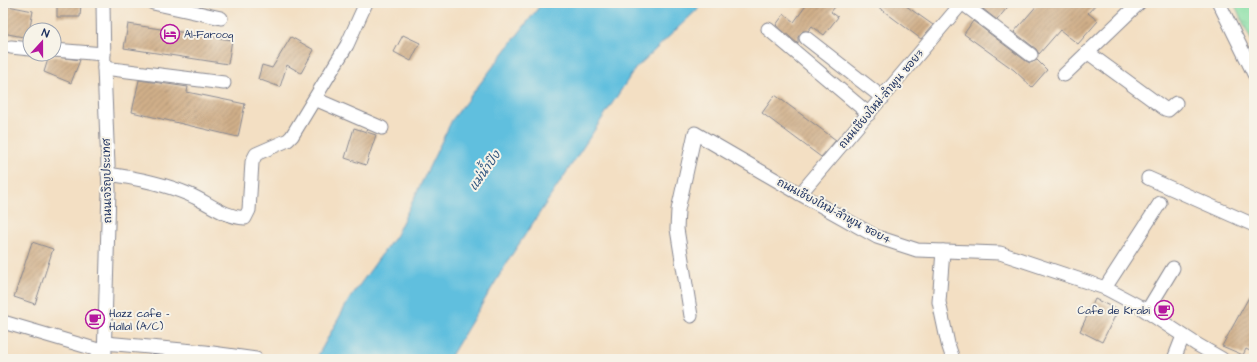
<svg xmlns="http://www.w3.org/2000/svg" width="1257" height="362" font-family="'Architects Daughter','Playpen Sans Thai',sans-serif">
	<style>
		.park { fill: url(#park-crowns); stroke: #508882 }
		.water { fill: #60bfde; stroke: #3e779e }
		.building { fill: url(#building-hatch) }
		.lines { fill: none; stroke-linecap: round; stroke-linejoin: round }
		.minor-casing { stroke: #878790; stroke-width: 15 }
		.minor { stroke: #fff; stroke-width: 13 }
		.labels { text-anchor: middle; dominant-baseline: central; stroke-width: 4; stroke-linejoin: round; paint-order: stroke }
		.poi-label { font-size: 11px; fill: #1b2f5e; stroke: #f7f3e8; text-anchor: start }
		.street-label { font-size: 11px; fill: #1b2f5e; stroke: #f7f3e8 }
		.water-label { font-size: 12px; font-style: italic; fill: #2c537e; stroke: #f7f3e8 }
	</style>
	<defs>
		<pattern id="park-crowns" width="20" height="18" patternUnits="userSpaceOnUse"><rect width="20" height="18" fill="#86e0a5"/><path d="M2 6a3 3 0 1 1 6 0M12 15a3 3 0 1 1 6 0" fill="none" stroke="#73c090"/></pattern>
		<pattern id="building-hatch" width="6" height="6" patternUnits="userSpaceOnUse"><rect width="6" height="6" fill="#d0af89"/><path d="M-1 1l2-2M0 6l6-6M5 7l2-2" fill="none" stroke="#a88f73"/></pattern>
	</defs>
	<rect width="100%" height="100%" fill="#f7f3e8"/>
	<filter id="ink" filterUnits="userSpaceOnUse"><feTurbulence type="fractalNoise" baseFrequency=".025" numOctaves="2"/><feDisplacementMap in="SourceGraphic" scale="8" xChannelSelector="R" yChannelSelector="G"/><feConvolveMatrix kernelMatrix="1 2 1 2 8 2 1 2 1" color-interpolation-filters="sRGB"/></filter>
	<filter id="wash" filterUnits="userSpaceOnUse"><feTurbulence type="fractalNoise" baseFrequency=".012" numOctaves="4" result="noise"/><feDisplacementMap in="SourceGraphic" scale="16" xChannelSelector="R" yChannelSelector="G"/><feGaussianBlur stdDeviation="0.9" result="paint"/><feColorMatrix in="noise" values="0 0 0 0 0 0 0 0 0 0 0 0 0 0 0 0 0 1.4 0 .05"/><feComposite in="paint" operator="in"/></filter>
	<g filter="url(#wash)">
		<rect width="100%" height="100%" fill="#f3dfc3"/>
		<path class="park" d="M 1234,3 L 1254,3 L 1254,46 Z"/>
		<path class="water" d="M 542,3 L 704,3 L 635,69 L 511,256 L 449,359 L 316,359 L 350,298 L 396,235 L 452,120 Z"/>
		<g id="blocks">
			<g class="building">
				<path d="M 57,3 L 81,3 L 80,17 L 57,17 Z"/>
				<path d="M 808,3 L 838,3 L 831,12 L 838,17 L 824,35 L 812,26 L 808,31 L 803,31 L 798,37 L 798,44 L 776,25 L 784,14 L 794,22 Z"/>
				<path d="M 873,3 L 902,3 L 933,25 L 921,39 Z"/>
				<path d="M 987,3 L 1011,3 L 997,20 L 983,9 Z"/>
				<path d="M 1039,3 L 1097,3 L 1088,13 L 1098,21 L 1078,44 L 1060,30 L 1039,54 L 1036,49 L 1014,32 Z"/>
				<path d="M 3,5 L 33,11 L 28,38 L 3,33 Z"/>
				<path d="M 973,21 L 1026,61 L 1030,63 L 1037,60 L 1047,70 L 1032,87 L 1014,70 L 964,34 Z"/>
				<path d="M 128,24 L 232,40 L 228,64 L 124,48 Z"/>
				<path d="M 403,35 L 420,43 L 411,61 L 394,52 Z"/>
				<path d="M 291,37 L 314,50 L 301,73 L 287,65 L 280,87 L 258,79 L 262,65 L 272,68 Z"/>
				<path d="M 49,56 L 80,60 L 71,83 L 44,72 Z"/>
				<path d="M 139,80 L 188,87 L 187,92 L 245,104 L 238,137 L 132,112 Z"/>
				<path d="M 775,95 L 836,140 L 821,157 L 762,113 Z"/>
				<path d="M 354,128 L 376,135 L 366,165 L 345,158 Z"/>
				<path d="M 32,242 L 53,249 L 35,304 L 14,297 Z"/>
				<path d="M 1254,288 L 1254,353 L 1246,349 L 1243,355 L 1222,346 Z"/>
				<path d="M 1095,299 L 1118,310 L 1102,342 L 1080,331 Z"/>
			</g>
		</g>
	</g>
	<g filter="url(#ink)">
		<use href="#blocks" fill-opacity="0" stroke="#878790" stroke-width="1"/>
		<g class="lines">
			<g class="minor-casing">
				<g id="minor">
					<path d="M 103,3 L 104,68 L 109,190 L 104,359"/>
					<path d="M 153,3 L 221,18"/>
					<path d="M 962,3 L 1031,55"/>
					<path d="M 1219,3 L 1254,74"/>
					<path d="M 768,29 L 869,114"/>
					<path d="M 806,38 L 883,98"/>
					<path d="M 11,47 L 30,49"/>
					<path d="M 54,50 L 104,54"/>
					<path d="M 1087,52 L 1165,109 L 1168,110 L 1176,103"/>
					<path d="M 104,68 L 224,83"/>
					<path d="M 1064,75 L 1139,3"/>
					<path d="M 315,99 L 382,128"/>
					<path d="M 108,174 C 136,178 162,183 188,194 C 208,202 223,217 245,218 L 249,210 L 252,162 L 256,154 L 288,140 L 292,136 L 347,45 L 366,3"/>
					<path d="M 1148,178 L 1254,225"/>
					<path d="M 800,194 L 962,3"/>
					<path d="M 943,251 L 939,302 L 948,344 L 953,359"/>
					<path d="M 1105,288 L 1160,203"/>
					<path d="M 1147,311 L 1173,268"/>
					<path d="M 691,316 L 677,229 L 678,210 L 695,133 L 800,194 L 877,237 L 917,250 L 1000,253 L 1105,288 L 1137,305 L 1196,344 L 1222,359"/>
					<path d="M 3,322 L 105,352"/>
					<path d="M 105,343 L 205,352 L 256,359"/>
					<path d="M 1174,359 L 1183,336"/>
				</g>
			</g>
			<use href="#minor" class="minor"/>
		</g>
	</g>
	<defs>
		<g id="hotel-ring" transform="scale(1)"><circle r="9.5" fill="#f7f3e8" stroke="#b5179e" stroke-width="1.5"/><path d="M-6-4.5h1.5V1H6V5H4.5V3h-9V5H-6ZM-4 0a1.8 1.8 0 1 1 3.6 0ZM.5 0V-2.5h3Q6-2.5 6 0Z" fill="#b5179e"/></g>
		<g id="cafe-ring" transform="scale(1)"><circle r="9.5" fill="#f7f3e8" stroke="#b5179e" stroke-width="1.5"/><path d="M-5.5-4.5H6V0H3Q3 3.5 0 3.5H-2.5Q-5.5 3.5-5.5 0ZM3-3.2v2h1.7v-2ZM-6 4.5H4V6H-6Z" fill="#b5179e"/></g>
	</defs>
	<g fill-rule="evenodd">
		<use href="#hotel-ring" x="170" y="34"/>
		<use href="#cafe-ring" x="1164" y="310"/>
		<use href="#cafe-ring" x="95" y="319"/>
	</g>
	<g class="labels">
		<g class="poi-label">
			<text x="184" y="34">Al-Farooq</text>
			<text x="1150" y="310" text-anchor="end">Cafe de Krabi</text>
			<text x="109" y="313">Hazz cafe -<tspan x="109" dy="13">Hallal (A/C)</tspan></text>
		</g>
		<g class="street-label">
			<text transform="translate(881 99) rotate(-50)">ถนนเชียงใหม่-ลำพูน ซอย3</text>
			<text transform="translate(107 181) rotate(-91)">ถนนเจริญประเทศ</text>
			<text transform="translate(834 211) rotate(28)">ถนนเชียงใหม่-ลำพูน ซอย4</text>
		</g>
		<g class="water-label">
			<text transform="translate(485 171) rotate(-55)">แม่น้ำปิง</text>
		</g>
	</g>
	<rect width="1257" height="362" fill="none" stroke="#f7f3e8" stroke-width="16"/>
	<g transform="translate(42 42) rotate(21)"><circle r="19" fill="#f7f3e8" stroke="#9fa5b1"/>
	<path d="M0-3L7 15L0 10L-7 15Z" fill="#b5179e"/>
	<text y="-6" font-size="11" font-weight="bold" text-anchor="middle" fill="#1b2f5e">N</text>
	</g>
</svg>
